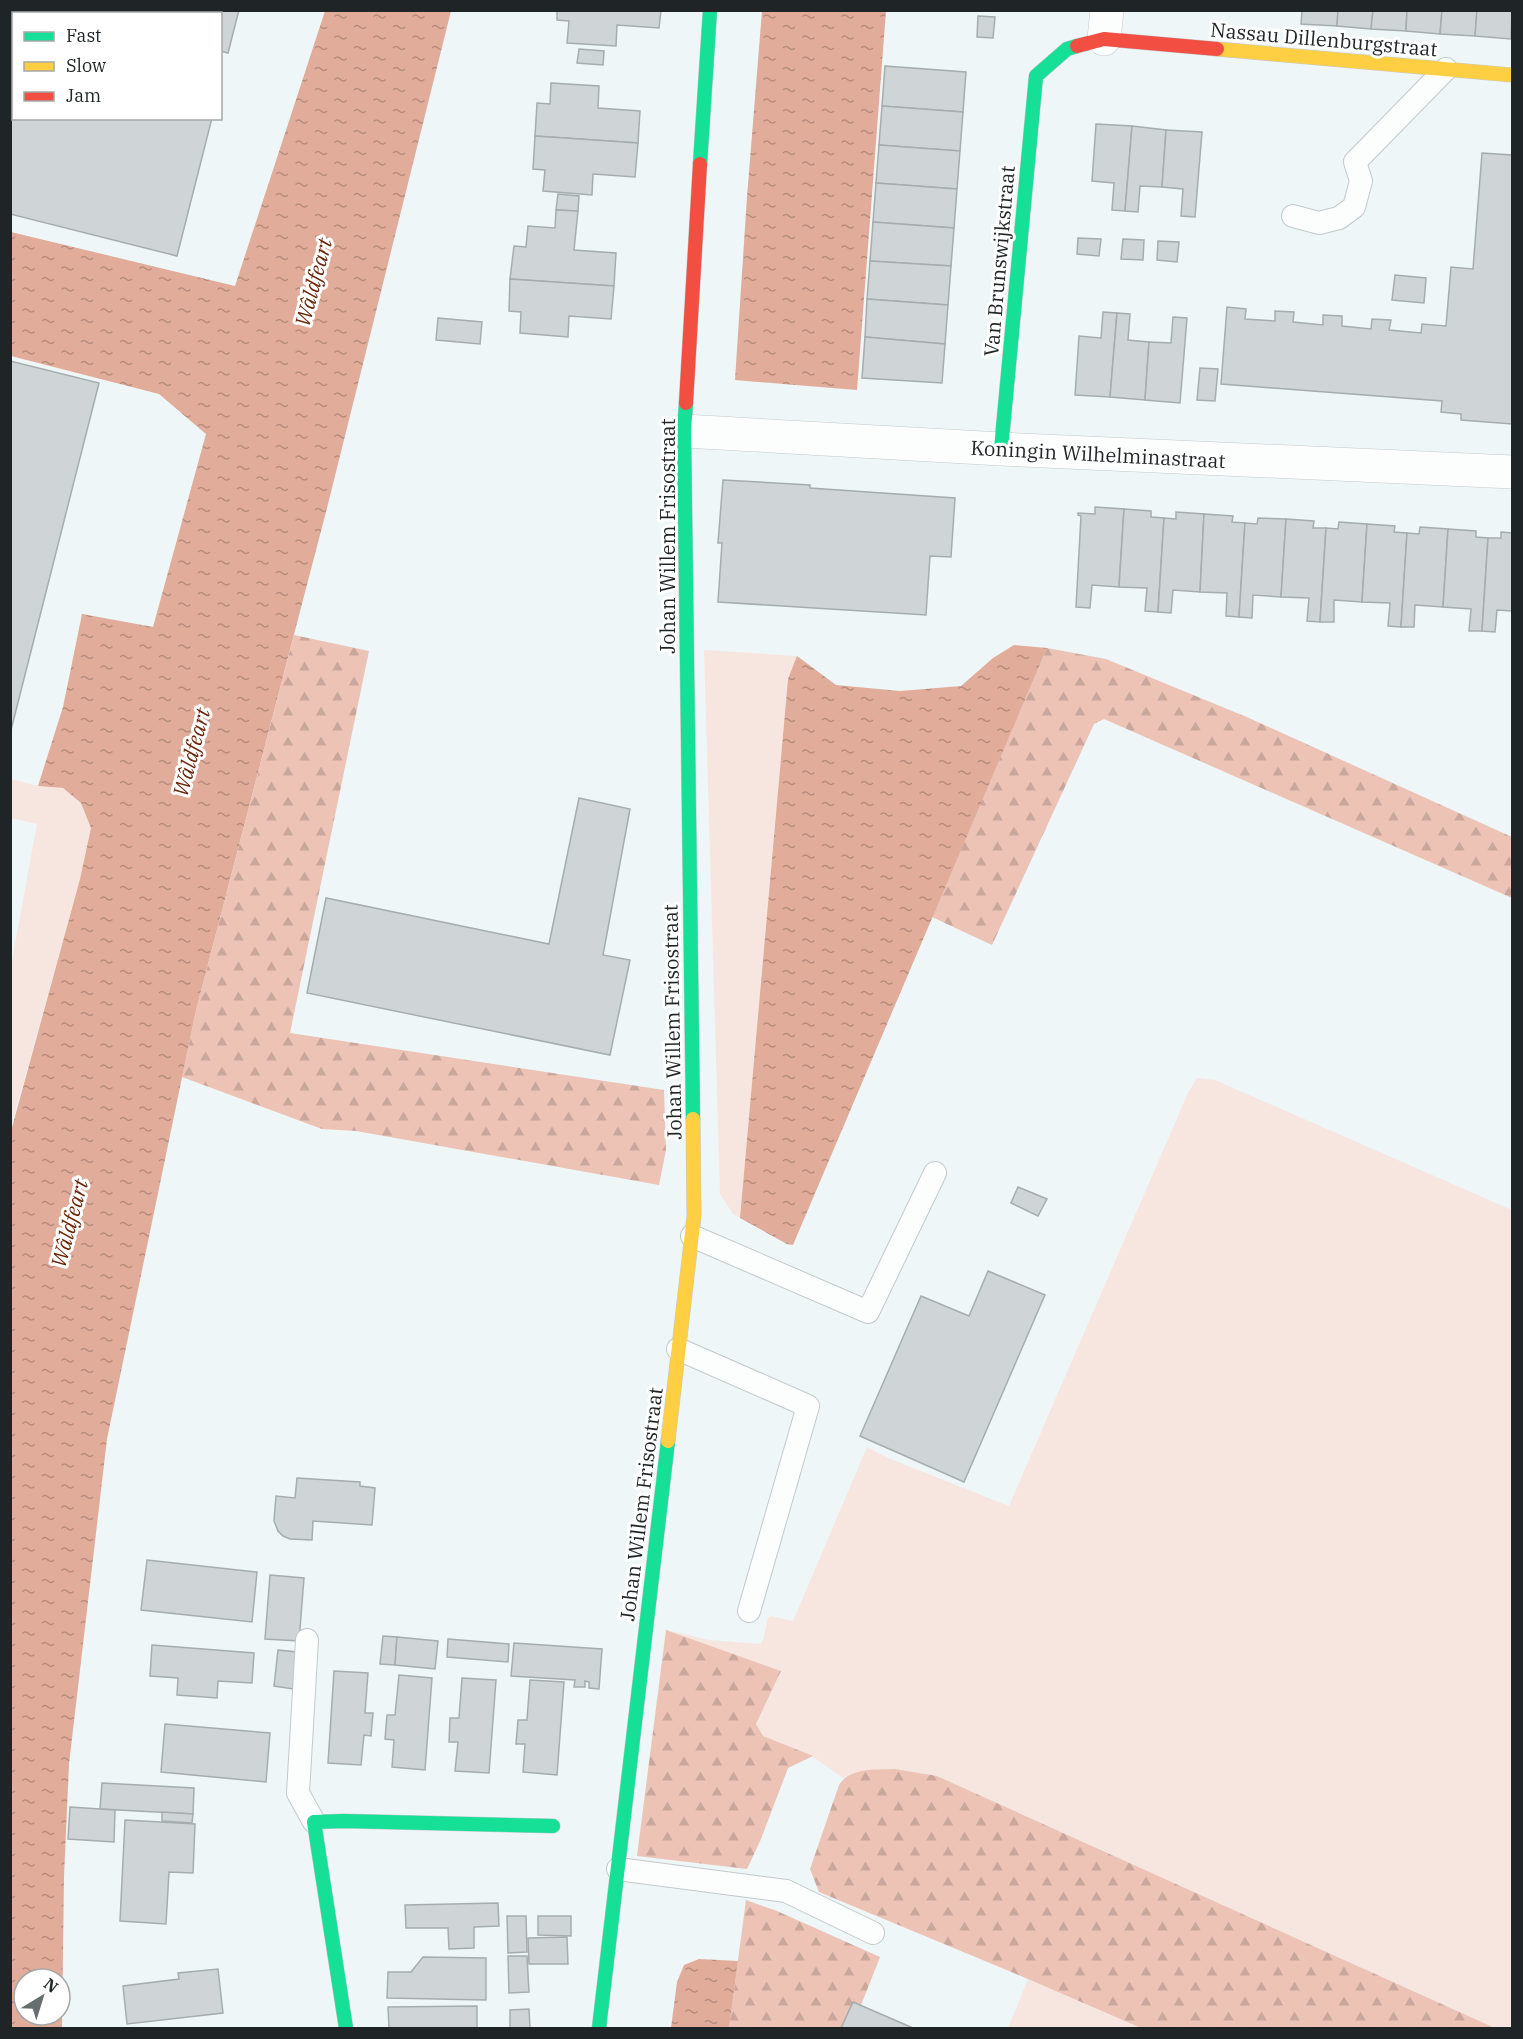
<svg xmlns="http://www.w3.org/2000/svg" width="1523" height="2039" font-family="'IBM Plex Serif',serif">
	<style>
		.green { fill: #f7e6e0 }
		.forest { fill: url(#forest-firs) }
		.water { fill: url(#water-ripples); fill-rule: evenodd }
		.building { fill: #cfd5d7; stroke: #a6adae; stroke-width: 1.5 }
		.lines { fill: none; stroke-linecap: round; stroke-linejoin: round }
		.lane-casing { stroke: #c3c9cb; stroke-width: 24 }
		.street-casing { stroke: #c3c9cb; stroke-width: 34 }
		.fast-casing { stroke: #c3c9cb; stroke-width: 15 }
		.slow-casing { stroke: #c3c9cb; stroke-width: 15 }
		.jam-casing { stroke: #c3c9cb; stroke-width: 15 }
		.lane { stroke: #fcfefe; stroke-width: 22 }
		.street { stroke: #fcfefe; stroke-width: 33 }
		.fast { stroke: #16e098; stroke-width: 14 }
		.slow { stroke: #ffcf43; stroke-width: 14 }
		.jam { stroke: #f24e42; stroke-width: 14 }
		.labels { text-anchor: middle; dominant-baseline: central; stroke-width: 6; stroke-linejoin: round; paint-order: stroke }
		.street-label { font-size: 20px; fill: #1f2526; stroke: #fff }
		.water-label { font-size: 21px; font-style: italic; fill: #6a2407; stroke: #fff }
	</style>
	<defs>
		<pattern id="forest-firs" width="22" height="20" patternUnits="userSpaceOnUse" patternTransform="scale(1.5)"><rect width="22" height="20" fill="#ecc3b5"/><path d="M5 1l3.5 6h-7zM16 11l3.5 6h-7z" fill="#caa79c"/></pattern>
		<pattern id="water-ripples" width="26" height="14" patternUnits="userSpaceOnUse" patternTransform="scale(1.5)"><rect width="26" height="14" fill="#e1ac9a"/><path d="M2 4q2-2 4 0t4 0M15 11q2-2 4 0t4 0" fill="none" stroke="#b68c7d"/></pattern>
	</defs>
	<rect width="100%" height="100%" fill="#eef6f8"/>
	<g class="green">
		<path d="M 704,650 L 797,656 L 788,679 L 740,1218 L 733,1214 L 720,1194 Z"/>
		<path d="M 11,779 L 38,786 L 63,788 L 81,803 L 92,828 L 80,879 L 10,1131 L 11,966 L 37,824 L 11,818 Z"/>
		<path d="M 1197,1078 L 1215,1080 L 1512,1210 L 1512,2028 L 1495,2028 L 937,1776 C 905,1771 873,1764 843,1778 L 813,1757 L 763,1736 L 756,1724 L 781,1671 L 666,1630 L 709,1640 L 760,1644 L 763,1640 L 768,1618 L 771,1616 L 793,1621 L 867,1447 L 888,1458 L 1009,1506 L 1188,1093 Z"/>
		<path d="M 1028,1979 L 1141,2028 L 1008,2028 Z"/>
	</g>
	<g class="forest">
		<path d="M 294,635 L 369,651 L 290,1033 L 664,1090 L 666,1150 L 659,1185 L 356,1131 L 322,1129 L 182,1077 L 196,1010 Z"/>
		<path d="M 1047,648 L 1106,659 L 1249,718 L 1512,837 L 1512,898 L 1104,719 L 1094,724 L 992,945 L 932,917 Z"/>
		<path d="M 666,1630 L 781,1671 L 756,1724 L 763,1736 L 813,1756 L 788,1768 L 761,1839 L 747,1869 L 637,1856 Z"/>
		<path d="M 895,1769 L 937,1776 L 1495,2028 L 1141,2028 L 1028,1979 L 819,1892 L 810,1869 L 839,1785 C 850,1767 876,1770 895,1769 Z"/>
		<path d="M 746,1900 L 777,1911 L 880,1957 L 852,2028 L 729,2028 Z"/>
	</g>
	<g class="water">
		<path d="M 325,11 L 451,11 L 327,508 L 196,1010 L 107,1439 L 69,1764 L 64,1877 L 62,2028 L 11,2028 L 11,1131 L 80,879 L 91,828 L 81,803 L 63,788 L 38,786 L 63,707 L 82,614 L 153,627 L 206,434 L 159,394 L 11,356 L 11,232 L 235,286 ZM 24,1979 L 60,1979 L 60,2015 L 24,2015 Z"/>
		<path d="M 762,11 L 886,11 L 857,390 L 735,380 L 747,197 Z"/>
		<path d="M 1014,645 L 1047,648 L 793,1245 L 787,1244 L 740,1218 L 788,679 L 797,656 L 836,685 L 900,691 L 961,686 L 993,658 Z"/>
		<path d="M 699,1959 L 738,1961 L 729,2028 L 671,2028 L 677,1982 L 684,1965 Z"/>
	</g>
	<g class="building">
		<path d="M 60,10 L 239,10 L 228,53 L 220,51 L 220,14 L 72,14 Z"/>
		<path d="M 557,10 L 661,10 L 659,28 L 617,25 L 616,46 L 567,43 L 569,21 L 557,20 Z"/>
		<path d="M 1302,10 L 1338,10 L 1337,26 L 1301,24 Z"/>
		<path d="M 1338,10 L 1373,10 L 1371,29 L 1337,26 Z"/>
		<path d="M 1373,10 L 1407,10 L 1406,31 L 1371,29 Z"/>
		<path d="M 1407,10 L 1442,10 L 1440,34 L 1406,31 Z"/>
		<path d="M 1442,10 L 1477,10 L 1475,36 L 1440,34 Z"/>
		<path d="M 1477,10 L 1512,10 L 1511,39 L 1475,36 Z"/>
		<path d="M 978,16 L 995,17 L 993,38 L 977,37 Z"/>
		<path d="M 10,41 L 14,41 L 14,118 L 212,118 L 177,256 L 10,214 Z"/>
		<path d="M 579,49 L 604,51 L 603,65 L 577,63 Z"/>
		<path d="M 885,66 L 966,72 L 963,112 L 882,106 Z"/>
		<path d="M 551,83 L 599,86 L 598,108 L 640,111 L 638,143 L 535,136 L 537,103 L 550,104 Z"/>
		<path d="M 882,106 L 963,112 L 960,151 L 879,145 Z"/>
		<path d="M 1096,124 L 1132,126 L 1125,211 L 1112,210 L 1114,183 L 1092,181 Z"/>
		<path d="M 1132,126 L 1166,130 L 1162,187 L 1140,186 L 1138,212 L 1125,211 Z"/>
		<path d="M 1166,130 L 1202,132 L 1195,217 L 1181,216 L 1183,189 L 1162,187 Z"/>
		<path d="M 535,136 L 638,143 L 635,177 L 593,174 L 592,195 L 543,191 L 545,170 L 533,169 Z"/>
		<path d="M 879,145 L 960,151 L 957,189 L 876,183 Z"/>
		<path d="M 1482,153 L 1512,155 L 1512,424 L 1461,420 L 1461,414 L 1441,412 L 1442,401 L 1221,384 L 1227,307 L 1246,309 L 1245,319 L 1275,321 L 1275,311 L 1294,312 L 1293,322 L 1323,325 L 1323,315 L 1342,316 L 1342,326 L 1371,329 L 1372,319 L 1391,320 L 1389,330 L 1421,333 L 1422,324 L 1446,326 L 1451,267 L 1473,269 Z"/>
		<path d="M 876,183 L 957,189 L 954,228 L 873,222 Z"/>
		<path d="M 558,194 L 579,196 L 578,211 L 556,210 Z"/>
		<path d="M 556,210 L 578,211 L 574,250 L 616,253 L 614,286 L 510,279 L 514,246 L 526,247 L 528,226 L 555,228 Z"/>
		<path d="M 873,222 L 954,228 L 951,266 L 870,261 Z"/>
		<path d="M 1078,238 L 1101,239 L 1099,256 L 1077,254 Z"/>
		<path d="M 1123,239 L 1144,240 L 1143,260 L 1121,259 Z"/>
		<path d="M 1158,241 L 1179,242 L 1177,262 L 1157,260 Z"/>
		<path d="M 870,261 L 951,266 L 948,305 L 867,299 Z"/>
		<path d="M 1395,275 L 1426,278 L 1424,303 L 1392,300 Z"/>
		<path d="M 510,279 L 614,286 L 611,319 L 569,316 L 568,337 L 520,333 L 521,312 L 509,311 Z"/>
		<path d="M 867,299 L 948,305 L 945,344 L 865,337 Z"/>
		<path d="M 1103,312 L 1117,313 L 1110,397 L 1075,395 L 1079,336 L 1101,338 Z"/>
		<path d="M 1117,313 L 1130,314 L 1128,340 L 1149,342 L 1145,400 L 1110,397 Z"/>
		<path d="M 1173,317 L 1187,318 L 1180,403 L 1145,400 L 1149,342 L 1171,343 Z"/>
		<path d="M 438,318 L 482,322 L 480,344 L 436,340 Z"/>
		<path d="M 865,337 L 945,344 L 942,383 L 862,378 Z"/>
		<path d="M 10,361 L 99,383 L 10,734 Z"/>
		<path d="M 1200,368 L 1218,369 L 1215,401 L 1197,400 Z"/>
		<path d="M 723,480 L 810,485 L 810,488 L 955,498 L 951,557 L 930,556 L 926,615 L 718,602 L 722,543 L 718,543 Z"/>
		<path d="M 1095,507 L 1124,509 L 1119,587 L 1092,585 L 1090,608 L 1076,607 L 1081,516 L 1078,515 L 1078,513 L 1095,514 Z"/>
		<path d="M 1124,509 L 1151,511 L 1151,517 L 1164,518 L 1158,612 L 1145,611 L 1147,588 L 1119,587 Z"/>
		<path d="M 1176,512 L 1204,514 L 1200,592 L 1173,590 L 1171,613 L 1158,612 L 1164,518 L 1176,519 Z"/>
		<path d="M 1204,514 L 1233,516 L 1232,522 L 1245,523 L 1239,617 L 1226,616 L 1227,593 L 1200,592 Z"/>
		<path d="M 1258,518 L 1286,519 L 1281,597 L 1253,595 L 1252,618 L 1239,617 L 1245,523 L 1257,524 Z"/>
		<path d="M 1286,519 L 1314,521 L 1313,528 L 1326,528 L 1320,622 L 1307,621 L 1309,598 L 1281,597 Z"/>
		<path d="M 1339,522 L 1367,524 L 1362,602 L 1334,600 L 1334,622 L 1320,622 L 1326,528 L 1338,529 Z"/>
		<path d="M 1367,524 L 1395,526 L 1394,532 L 1407,533 L 1401,627 L 1388,626 L 1390,603 L 1362,602 Z"/>
		<path d="M 1420,527 L 1448,529 L 1443,607 L 1415,605 L 1414,627 L 1401,627 L 1407,533 L 1419,534 Z"/>
		<path d="M 1448,529 L 1476,531 L 1476,537 L 1488,538 L 1482,631 L 1469,631 L 1471,609 L 1443,607 Z"/>
		<path d="M 1501,532 L 1512,533 L 1512,611 L 1497,610 L 1495,632 L 1482,631 L 1488,538 L 1501,538 Z"/>
		<path d="M 579,798 L 630,809 L 603,955 L 630,960 L 610,1055 L 307,993 L 326,898 L 549,944 Z"/>
		<path d="M 1018,1187 L 1047,1199 L 1038,1216 L 1011,1203 Z"/>
		<path d="M 988,1271 L 1045,1295 L 964,1482 L 860,1436 L 921,1296 L 969,1316 Z"/>
		<path d="M 297,1478 L 360,1482 L 360,1486 L 375,1488 L 372,1525 L 313,1521 L 312,1540 L 290,1539 L 283,1536 L 278,1531 L 274,1521 L 276,1496 L 295,1498 Z"/>
		<path d="M 147,1560 L 257,1572 L 252,1622 L 141,1610 Z"/>
		<path d="M 270,1575 L 304,1578 L 299,1641 L 265,1639 Z"/>
		<path d="M 383,1636 L 397,1637 L 395,1665 L 380,1664 Z"/>
		<path d="M 397,1637 L 438,1641 L 435,1669 L 395,1665 Z"/>
		<path d="M 448,1639 L 509,1644 L 508,1662 L 447,1657 Z"/>
		<path d="M 514,1643 L 602,1649 L 599,1689 L 589,1688 L 589,1682 L 585,1681 L 585,1687 L 574,1687 L 575,1680 L 511,1676 Z"/>
		<path d="M 152,1645 L 254,1653 L 252,1683 L 218,1681 L 217,1698 L 177,1695 L 178,1678 L 150,1676 Z"/>
		<path d="M 278,1650 L 297,1652 L 293,1689 L 274,1686 Z"/>
		<path d="M 334,1671 L 368,1673 L 365,1713 L 373,1713 L 371,1736 L 364,1735 L 361,1765 L 328,1763 Z"/>
		<path d="M 399,1675 L 432,1678 L 425,1770 L 392,1767 L 394,1740 L 385,1739 L 387,1715 L 395,1715 Z"/>
		<path d="M 462,1678 L 496,1680 L 489,1773 L 455,1771 L 458,1742 L 449,1742 L 450,1718 L 459,1718 Z"/>
		<path d="M 530,1680 L 564,1682 L 557,1775 L 523,1772 L 525,1744 L 516,1744 L 518,1720 L 527,1720 Z"/>
		<path d="M 165,1724 L 270,1733 L 266,1782 L 161,1772 Z"/>
		<path d="M 102,1783 L 194,1788 L 193,1814 L 100,1809 Z"/>
		<path d="M 70,1807 L 115,1810 L 114,1842 L 68,1839 Z"/>
		<path d="M 162,1812 L 193,1814 L 192,1823 L 162,1821 Z"/>
		<path d="M 125,1820 L 195,1824 L 193,1873 L 169,1872 L 166,1924 L 120,1921 Z"/>
		<path d="M 498,1903 L 499,1926 L 474,1927 L 474,1948 L 449,1949 L 448,1928 L 406,1928 L 405,1905 Z"/>
		<path d="M 507,1916 L 526,1916 L 527,1952 L 508,1953 Z"/>
		<path d="M 538,1916 L 571,1916 L 571,1936 L 538,1935 Z"/>
		<path d="M 567,1937 L 568,1964 L 529,1964 L 528,1938 Z"/>
		<path d="M 508,1956 L 527,1956 L 529,1992 L 509,1993 Z"/>
		<path d="M 423,1957 L 486,1958 L 486,2000 L 387,1998 L 388,1972 L 411,1972 Z"/>
		<path d="M 218,1969 L 223,2013 L 127,2024 L 123,1986 L 179,1979 L 178,1973 Z"/>
		<path d="M 853,2002 L 913,2028 L 841,2028 Z"/>
		<path d="M 477,2006 L 477,2028 L 389,2028 L 388,2007 Z"/>
		<path d="M 529,2009 L 530,2028 L 510,2028 L 510,2010 Z"/>
	</g>
	<g class="lines">
		<g class="lane-casing">
			<g id="lane">
				<path d="M 1293,216 L 1319,223 L 1339,218 L 1354,207 L 1361,181 L 1355,162 L 1446,69"/>
				<path d="M 692,1236 L 868,1312 L 935,1173"/>
				<path d="M 678,1349 L 808,1406 L 749,1611"/>
				<path d="M 307,1640 L 298,1793 L 314,1822"/>
				<path d="M 618,1869 L 786,1891 L 873,1933"/>
			</g>
		</g>
		<g class="street-casing">
			<g id="street">
				<path d="M 1104,39 L 1107,10"/>
				<path d="M 684,431 L 1001,449 L 1512,472"/>
			</g>
		</g>
		<g class="fast-casing">
			<g id="fast">
				<path d="M 700,164 L 710,10"/>
				<path d="M 686,403 L 684,431 L 693,1119"/>
				<path d="M 1001,449 L 1036,76 L 1067,49 L 1077,46"/>
				<path d="M 346,2028 L 314,1822 L 344,1821 L 553,1826"/>
				<path d="M 599,2028 L 668,1441"/>
			</g>
		</g>
		<g class="slow-casing">
			<g id="slow">
				<path d="M 1217,49 L 1512,75"/>
				<path d="M 668,1441 L 694,1216 L 693,1119"/>
			</g>
		</g>
		<g class="jam-casing">
			<g id="jam">
				<path d="M 1077,46 L 1104,39 L 1217,49"/>
				<path d="M 686,403 L 700,164"/>
			</g>
		</g>
		<use href="#lane" class="lane"/>
		<use href="#street" class="street"/>
		<use href="#fast" class="fast"/>
		<use href="#slow" class="slow"/>
		<use href="#jam" class="jam"/>
	</g>
	<g class="labels">
		<g class="street-label">
			<text transform="translate(1324 39) rotate(5)">Nassau Dillenburgstraat</text>
			<text transform="translate(999 261) rotate(-85)">Van Brunswijkstraat</text>
			<text transform="translate(1098 454) rotate(3)">Koningin Wilhelminastraat</text>
			<text transform="translate(667 536) rotate(-90)">Johan Willem Frisostraat</text>
			<text transform="translate(672 1022) rotate(-91)">Johan Willem Frisostraat</text>
			<text transform="translate(641 1504) rotate(-83)">Johan Willem Frisostraat</text>
		</g>
		<g class="water-label">
			<text transform="translate(313 282) rotate(-75)">Wâldfeart</text>
			<text transform="translate(191 752) rotate(-75)">Wâldfeart</text>
			<text transform="translate(69 1223) rotate(-75)">Wâldfeart</text>
		</g>
	</g>
	<rect width="1523" height="2039" fill="none" stroke="#1f2526" stroke-width="24"/>
	<rect x="12" y="12" width="210" height="108" fill="#ffffff" stroke="#a5a8a8" stroke-width="1.5"/>
	<rect x="24" y="32" width="30" height="9" fill="#16e098" stroke="#a5a8a8" stroke-width="1.5"/>
	<text x="66" y="42" font-size="18" fill="#1f2526">Fast</text>
	<rect x="24" y="62" width="30" height="9" fill="#ffcf43" stroke="#a5a8a8" stroke-width="1.5"/>
	<text x="66" y="72" font-size="18" fill="#1f2526">Slow</text>
	<rect x="24" y="92" width="30" height="9" fill="#f24e42" stroke="#a5a8a8" stroke-width="1.5"/>
	<text x="66" y="102" font-size="18" fill="#1f2526">Jam</text>
	<g transform="translate(42 1997) rotate(38)"><circle r="28" fill="#ffffff" stroke="#a5a8a8" stroke-width="1.5"/>
	<path d="M0-4.5L10 22L0 15L-10 22Z" fill="#676e70"/>
	<text y="-9" font-size="16" font-weight="bold" text-anchor="middle" fill="#1f2526">N</text>
	</g>
</svg>
